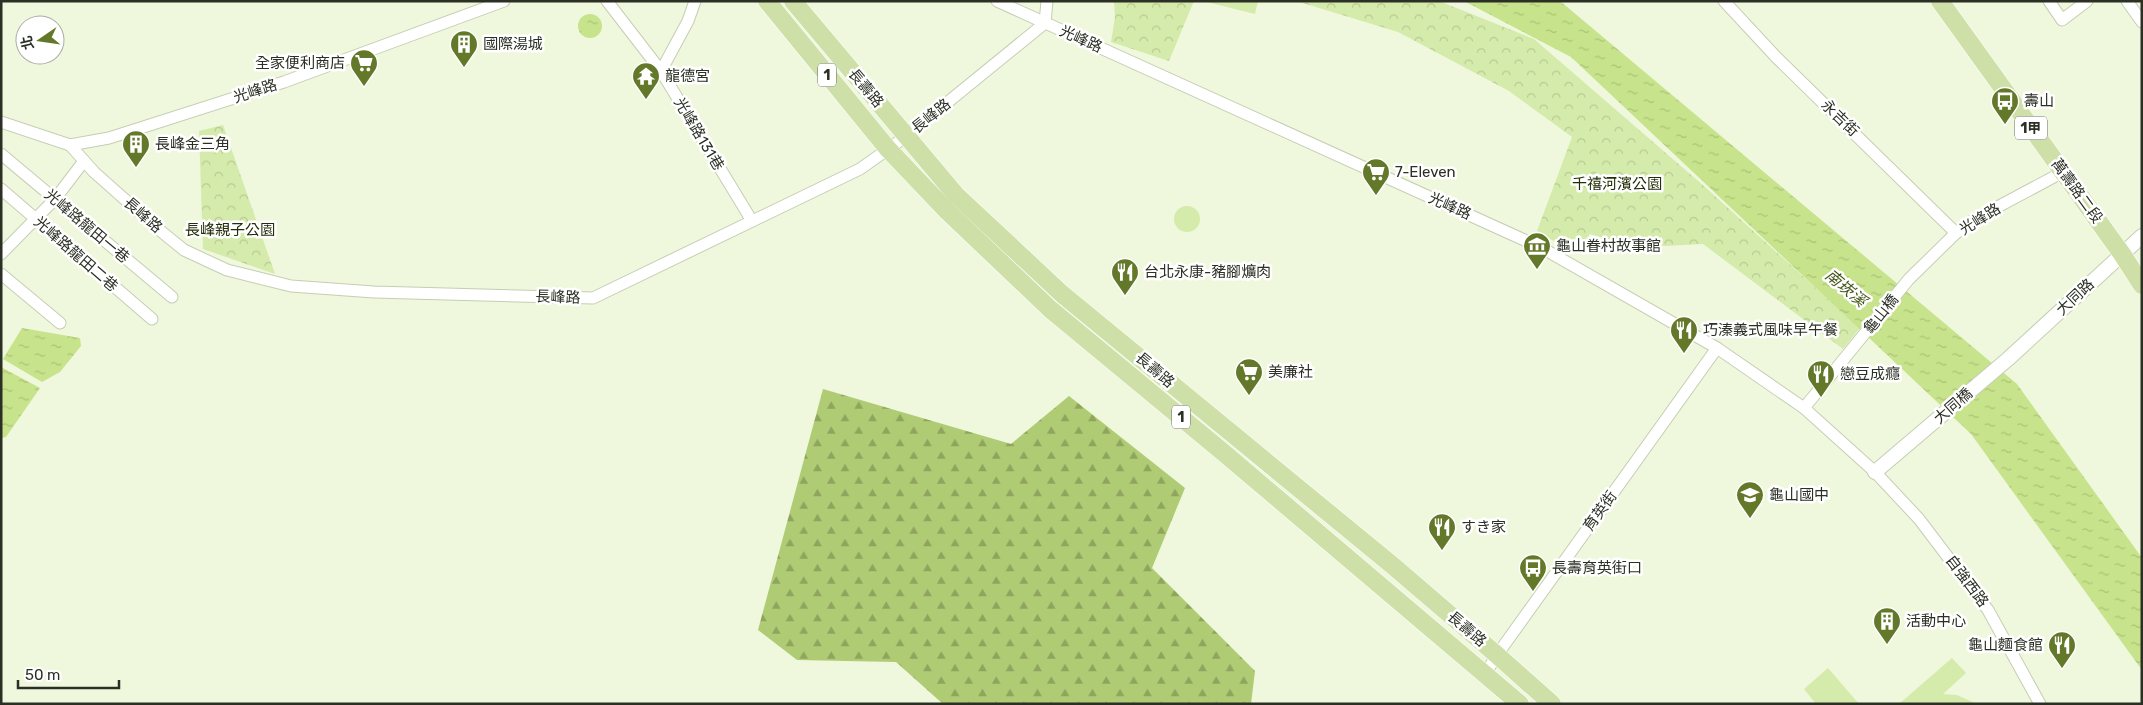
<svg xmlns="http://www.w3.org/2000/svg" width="2143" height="705" font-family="Rubik,'Noto Sans TC','Noto Sans JP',sans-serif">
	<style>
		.green { fill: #d5ebab }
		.forest { fill: url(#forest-firs) }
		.park { fill: url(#park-crowns) }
		.water { fill: url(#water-ripples) }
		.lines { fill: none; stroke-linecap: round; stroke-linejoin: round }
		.minor-casing { stroke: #c5ceb4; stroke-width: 13 }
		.tertiary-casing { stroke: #c5ceb4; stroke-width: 16 }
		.primary-casing { stroke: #fff; stroke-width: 19 }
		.minor { stroke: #fff; stroke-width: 11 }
		.tertiary { stroke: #fff; stroke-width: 14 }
		.primary { stroke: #cee0a7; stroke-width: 18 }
		.labels { text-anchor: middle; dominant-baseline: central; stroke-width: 5; stroke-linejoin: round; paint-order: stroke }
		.shield { fill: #fff; stroke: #6b6d66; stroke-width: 1 }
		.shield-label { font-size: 14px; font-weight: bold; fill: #2b2f24 }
		.street-label { font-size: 15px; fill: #2b2f24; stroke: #fff }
		.poi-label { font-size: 15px; fill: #2b2f24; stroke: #fff; text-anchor: start }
		.park-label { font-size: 15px; fill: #242e08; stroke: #fff }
		.water-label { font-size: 16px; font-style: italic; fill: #435415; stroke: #fff }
	</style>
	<defs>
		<pattern id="forest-firs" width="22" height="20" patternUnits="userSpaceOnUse" patternTransform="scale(1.25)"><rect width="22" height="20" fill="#afcb73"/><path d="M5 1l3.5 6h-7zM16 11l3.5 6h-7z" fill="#8fa55e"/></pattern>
		<pattern id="park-crowns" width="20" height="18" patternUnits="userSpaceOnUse" patternTransform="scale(1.25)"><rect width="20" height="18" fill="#d5ebab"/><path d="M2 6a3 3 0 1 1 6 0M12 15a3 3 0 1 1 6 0" fill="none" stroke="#b7ca93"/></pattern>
		<pattern id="water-ripples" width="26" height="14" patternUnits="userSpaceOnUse" patternTransform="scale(1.25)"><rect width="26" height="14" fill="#c7e38b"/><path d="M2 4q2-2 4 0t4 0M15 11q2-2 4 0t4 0" fill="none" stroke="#abc378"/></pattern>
	</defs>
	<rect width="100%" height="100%" fill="#eff8dd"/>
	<g class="green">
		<path d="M 1203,1 L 1258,1 L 1255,14 Z"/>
		<circle cx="1187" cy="219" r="13"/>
		<path d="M 1952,658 L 1966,673 L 1943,694 L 1957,695 L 1977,704 L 1899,704 Z"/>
		<path d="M 1828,668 L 1859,704 L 1816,704 L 1804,689 Z"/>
	</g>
	<path class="forest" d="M 823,389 L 1011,444 L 1069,396 L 1185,488 L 1152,568 L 1255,671 L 1251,704 L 943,704 L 896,662 L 797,660 L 758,630 Z"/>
	<g class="park">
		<path d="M 1114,1 L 1194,1 L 1169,61 L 1111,42 L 1115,17 Z"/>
		<path d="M 1296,1 L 1439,1 L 1534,39 L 1704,186 L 1860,328 L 1843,349 L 1703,244 L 1665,246 L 1623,244 L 1590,234 L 1575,254 L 1537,231 L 1572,137 L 1509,91 L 1398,32 Z"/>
		<path d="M 223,125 L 275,274 L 203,249 L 199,131 Z"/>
	</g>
	<g class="water">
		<path d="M 1464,1 L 1560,1 L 2017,384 L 2142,558 L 2142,670 L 1971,434 L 1571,57 Z"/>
		<circle cx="590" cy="26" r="12"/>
		<path d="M 22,328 L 80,338 L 81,346 L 60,372 L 42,382 L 3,359 Z"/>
		<path d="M 1,367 L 40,388 L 6,437 L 1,438 Z"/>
	</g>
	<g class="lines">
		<g class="minor-casing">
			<g id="minor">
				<path d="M 607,1 L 661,71 L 752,221"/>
				<path d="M 997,1 L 1542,248 L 1717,348 L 1804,408 L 1875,472 L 1919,519 L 1988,610 L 2040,704"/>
				<path d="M 1724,1 L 1777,58 L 1956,233"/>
				<path d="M 2049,1 L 2062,20 L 2087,1"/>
				<path d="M 2127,1 L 2142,22"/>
				<path d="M 1045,23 L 1047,1"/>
				<path d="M 661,71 L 688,21 L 695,1"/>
				<path d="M 1,122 L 70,145 L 109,138 L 284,82 L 504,1"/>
				<path d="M 70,145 L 94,172 L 157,228 L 184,250 L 227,270 L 291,286 L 374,292 L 593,298 L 860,169 L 905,137 L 1045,23"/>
				<path d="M 1,154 L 172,297"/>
				<path d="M 1,189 L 152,319"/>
				<path d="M 1,254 L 55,199 L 84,161"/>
				<path d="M 1,274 L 60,323"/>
				<path d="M 1804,408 L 1909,279 L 1956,233 L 1975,219 L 2063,172"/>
				<path d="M 1485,674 L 1497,655 L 1717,348"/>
			</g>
		</g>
		<g class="tertiary-casing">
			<path id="tertiary" d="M 1875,472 L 2008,359 L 2142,236"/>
		</g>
		<g class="primary-casing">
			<g id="primary">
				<path d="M 767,1 L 888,149 L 947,211 L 1050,309 L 1224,453 L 1520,704"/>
				<path d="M 793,1 L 956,195 L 1062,294 L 1392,565 L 1497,655 L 1552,704"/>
				<path d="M 1940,1 L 2122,254 L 2142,285"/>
			</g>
		</g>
		<use href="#minor" class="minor"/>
		<use href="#tertiary" class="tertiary"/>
		<use href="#primary" class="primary"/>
	</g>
	<defs>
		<g id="building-pin" transform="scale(1.4375)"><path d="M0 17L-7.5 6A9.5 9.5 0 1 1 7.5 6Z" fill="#637829" stroke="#fff"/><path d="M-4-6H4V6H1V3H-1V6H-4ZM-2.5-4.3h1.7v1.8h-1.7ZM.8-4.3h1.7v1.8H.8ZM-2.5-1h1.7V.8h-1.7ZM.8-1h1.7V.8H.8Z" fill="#fff"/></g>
		<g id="supermarket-pin" transform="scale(1.4375)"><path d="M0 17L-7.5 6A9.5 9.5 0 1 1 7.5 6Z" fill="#637829" stroke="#fff"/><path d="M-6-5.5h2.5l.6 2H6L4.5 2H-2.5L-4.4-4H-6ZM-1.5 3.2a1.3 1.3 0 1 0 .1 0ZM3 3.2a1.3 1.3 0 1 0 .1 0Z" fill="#fff"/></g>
		<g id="temple-pin" transform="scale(1.4375)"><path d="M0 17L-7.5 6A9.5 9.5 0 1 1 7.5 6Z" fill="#637829" stroke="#fff"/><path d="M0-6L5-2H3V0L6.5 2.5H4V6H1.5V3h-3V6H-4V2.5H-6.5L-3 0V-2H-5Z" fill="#fff"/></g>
		<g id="bus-pin" transform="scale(1.4375)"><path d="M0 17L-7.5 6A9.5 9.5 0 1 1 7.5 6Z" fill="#637829" stroke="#fff"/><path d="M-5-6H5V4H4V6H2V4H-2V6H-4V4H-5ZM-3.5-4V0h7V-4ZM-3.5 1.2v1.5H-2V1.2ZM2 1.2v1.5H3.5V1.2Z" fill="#fff"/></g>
		<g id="museum-pin" transform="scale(1.4375)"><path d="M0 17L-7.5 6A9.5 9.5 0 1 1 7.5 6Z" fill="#637829" stroke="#fff"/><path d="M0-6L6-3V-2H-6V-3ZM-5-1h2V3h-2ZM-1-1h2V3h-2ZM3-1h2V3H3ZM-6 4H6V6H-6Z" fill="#fff"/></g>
		<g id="restaurant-pin" transform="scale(1.4375)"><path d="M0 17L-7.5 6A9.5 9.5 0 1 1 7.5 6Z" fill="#637829" stroke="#fff"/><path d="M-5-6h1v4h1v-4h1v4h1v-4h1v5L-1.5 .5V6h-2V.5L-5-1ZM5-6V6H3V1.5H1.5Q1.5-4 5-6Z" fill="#fff"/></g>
		<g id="school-pin" transform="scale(1.4375)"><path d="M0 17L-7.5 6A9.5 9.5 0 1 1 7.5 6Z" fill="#637829" stroke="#fff"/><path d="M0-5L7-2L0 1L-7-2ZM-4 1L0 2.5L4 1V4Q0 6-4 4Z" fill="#fff"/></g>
	</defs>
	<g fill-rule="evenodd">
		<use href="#building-pin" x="464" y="44"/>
		<use href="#supermarket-pin" x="364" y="63"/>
		<use href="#temple-pin" x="646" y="76"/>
		<use href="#bus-pin" x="2005" y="101"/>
		<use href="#building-pin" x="136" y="144"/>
		<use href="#supermarket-pin" x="1376" y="172"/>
		<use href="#museum-pin" x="1537" y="246"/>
		<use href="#restaurant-pin" x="1125" y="272"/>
		<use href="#restaurant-pin" x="1684" y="330"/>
		<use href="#supermarket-pin" x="1249" y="372"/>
		<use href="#restaurant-pin" x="1821" y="374"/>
		<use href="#school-pin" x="1750" y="495"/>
		<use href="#restaurant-pin" x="1442" y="527"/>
		<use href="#bus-pin" x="1533" y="568"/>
		<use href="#building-pin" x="1887" y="621"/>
		<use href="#restaurant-pin" x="2062" y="645"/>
	</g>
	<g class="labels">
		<g class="shield">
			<rect x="818" y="63.5" width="18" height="23" rx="4"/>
			<rect x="2015" y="116.5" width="32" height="23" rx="4"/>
			<rect x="1172" y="405.5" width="18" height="23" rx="4"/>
		</g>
		<g class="shield-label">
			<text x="827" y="75">1</text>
			<text x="2031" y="128">1甲</text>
			<text x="1181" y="417">1</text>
		</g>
		<g class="street-label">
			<text transform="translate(1081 39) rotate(24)">光峰路</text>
			<text transform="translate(866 88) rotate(50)">長壽路</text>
			<text transform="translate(255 91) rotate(-18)">光峰路</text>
			<text transform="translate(931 116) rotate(-39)">長峰路</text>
			<text transform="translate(1840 118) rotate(44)">永吉街</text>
			<text transform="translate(699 134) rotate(59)">光峰路131巷</text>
			<text transform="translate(2077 191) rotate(54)">萬壽路二段</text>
			<text transform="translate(1450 206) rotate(24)">光峰路</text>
			<text transform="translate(143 215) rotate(41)">長峰路</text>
			<text transform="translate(1980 219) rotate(-32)">光峰路</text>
			<text transform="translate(87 226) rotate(40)">光峰路龍田一巷</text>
			<text transform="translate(76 254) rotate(41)">光峰路龍田二巷</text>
			<text transform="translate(558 297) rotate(2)">長峰路</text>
			<text transform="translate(2075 297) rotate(-43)">大同路</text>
			<text transform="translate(1881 314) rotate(-51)">龜山橋</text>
			<text transform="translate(1155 370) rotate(40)">長壽路</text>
			<text transform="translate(1953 406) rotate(-41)">大同橋</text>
			<text transform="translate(1600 511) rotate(-54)">育英街</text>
			<text transform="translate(1967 581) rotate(53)">自強西路</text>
			<text transform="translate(1467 629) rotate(40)">長壽路</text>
		</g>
		<g class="poi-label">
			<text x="483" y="44">國際湯城</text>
			<text x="345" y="63" text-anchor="end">全家便利商店</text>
			<text x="665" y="76">龍德宮</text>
			<text x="2024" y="101">壽山</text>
			<text x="155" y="144">長峰金三角</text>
			<text x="1395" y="172">7-Eleven</text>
			<text x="1556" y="246">龜山眷村故事館</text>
			<text x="1144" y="272">台北永康-豬腳爌肉</text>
			<text x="1703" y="330">巧溱義式風味早午餐</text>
			<text x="1268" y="372">美廉社</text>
			<text x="1840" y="374">戀豆成癮</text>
			<text x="1769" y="495">龜山國中</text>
			<text x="1461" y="527">すき家</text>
			<text x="1552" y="568">長壽育英街口</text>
			<text x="1906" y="621">活動中心</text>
			<text x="2043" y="645" text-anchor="end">龜山麵食館</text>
		</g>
		<g class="park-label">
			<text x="1617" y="184">千禧河濱公園</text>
			<text x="230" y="230">長峰親子公園</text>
		</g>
		<g class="water-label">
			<text transform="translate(1846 288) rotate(40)">南崁溪</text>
		</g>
	</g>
	<rect width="2143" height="705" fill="none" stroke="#2b2f24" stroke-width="5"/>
	<g transform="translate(40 40) rotate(257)"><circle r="24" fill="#ffffff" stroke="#aaaca7"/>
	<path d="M0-4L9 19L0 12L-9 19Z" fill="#637829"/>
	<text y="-8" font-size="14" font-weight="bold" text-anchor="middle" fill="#2b2f24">北</text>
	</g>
	<path d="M18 680v8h101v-8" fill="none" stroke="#2b2f24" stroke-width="2.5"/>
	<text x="25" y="680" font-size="15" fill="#2b2f24" stroke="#ffffff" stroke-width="4" paint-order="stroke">50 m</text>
</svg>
